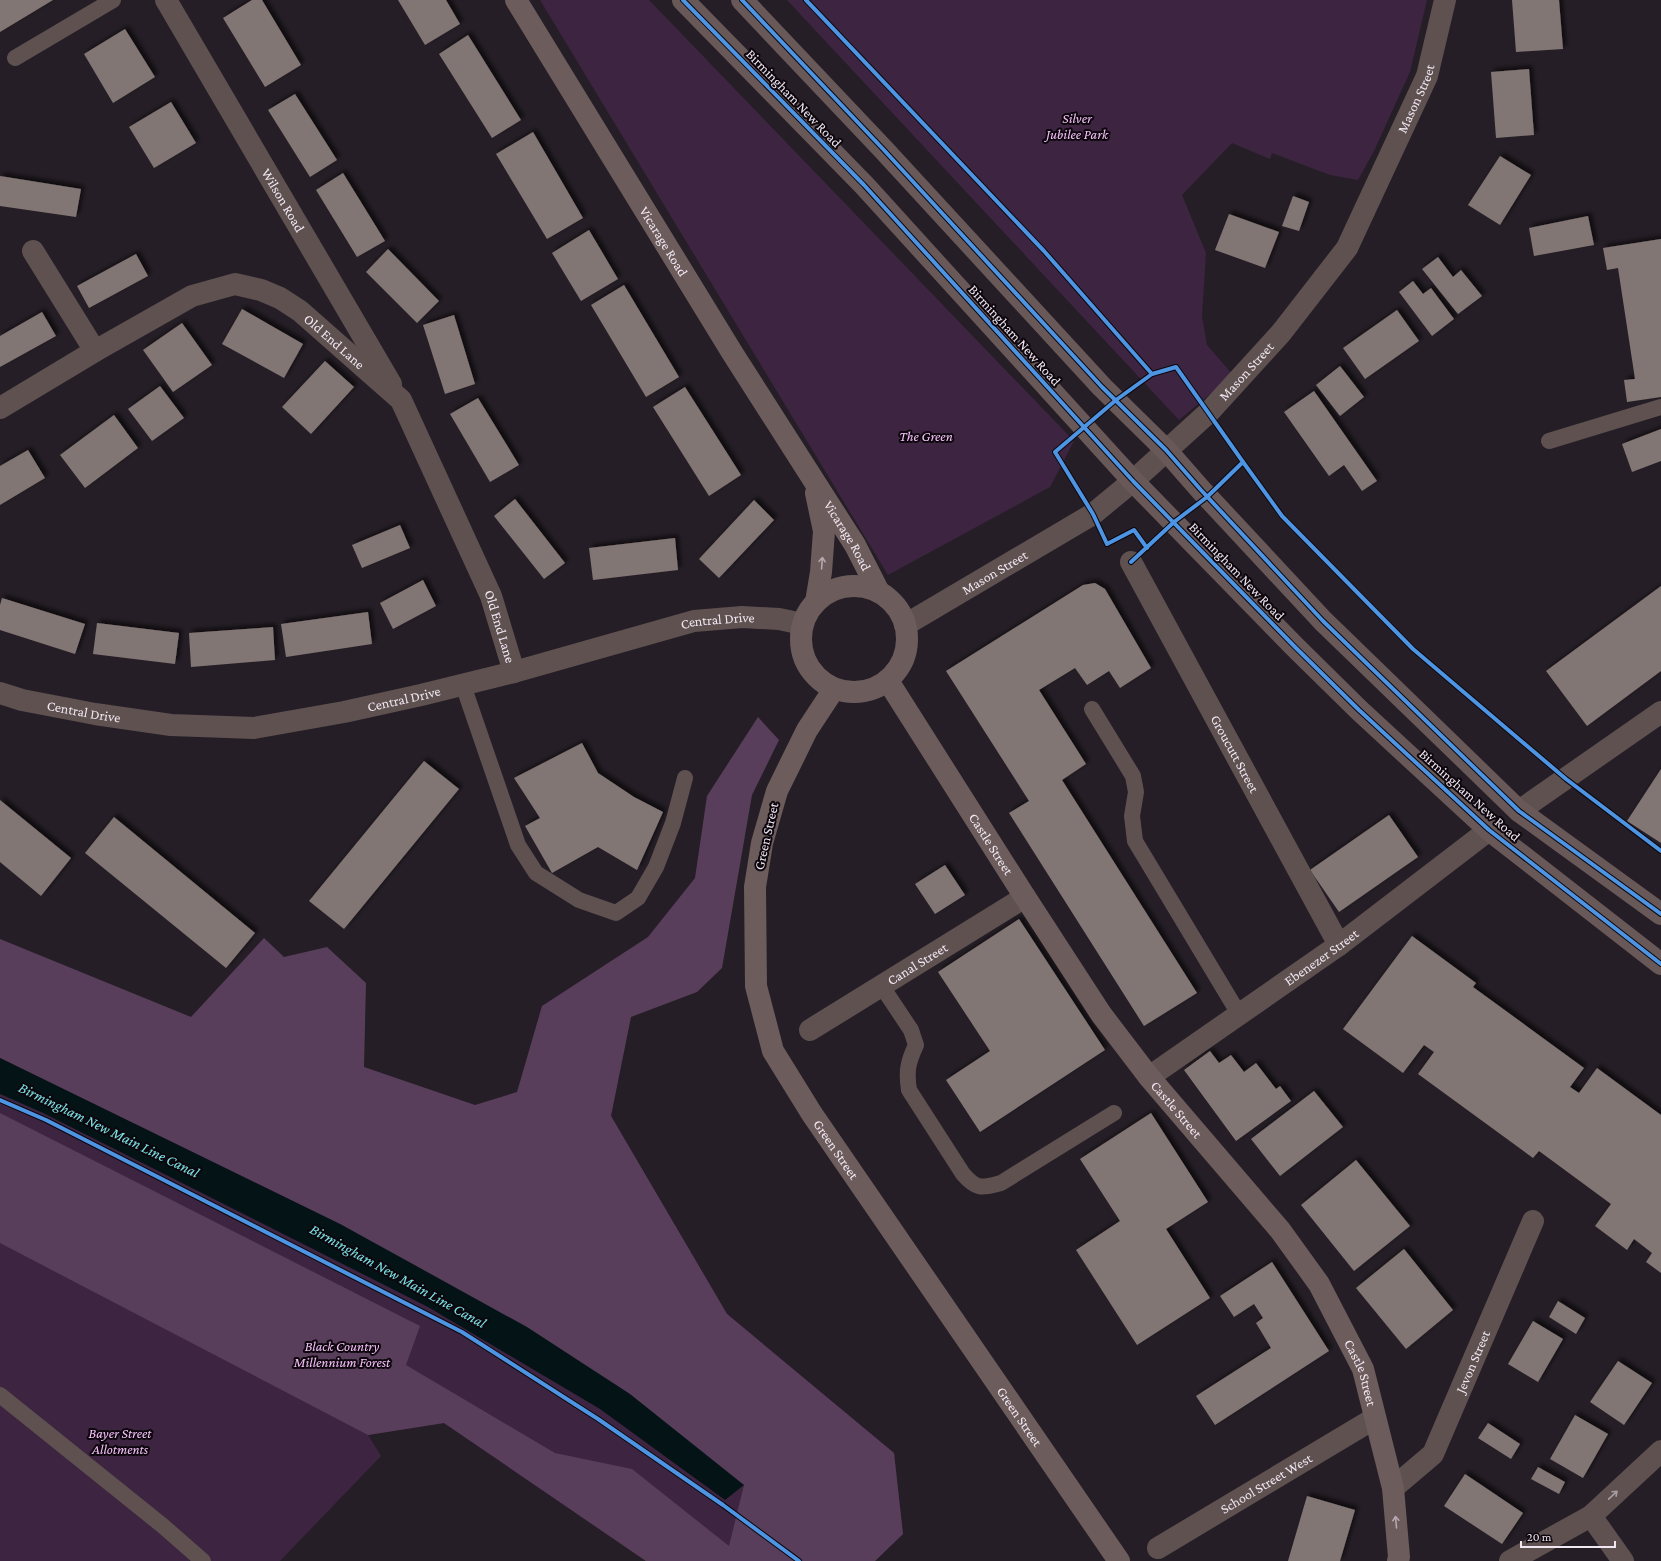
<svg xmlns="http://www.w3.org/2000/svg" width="1661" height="1561" font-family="'Crimson Pro',serif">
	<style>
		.green { fill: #3d2440 }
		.forest { fill: #593e5c }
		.water { fill: #041416 }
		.building { fill: #827674; filter: url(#shadow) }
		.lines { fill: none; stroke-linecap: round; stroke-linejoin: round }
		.service { stroke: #5e5150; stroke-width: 16 }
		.minor { stroke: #5e5150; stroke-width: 22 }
		.tertiary { stroke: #5e5150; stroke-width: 22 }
		.secondary { stroke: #6c5c5b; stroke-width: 22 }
		.trunk { stroke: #695858; stroke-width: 22 }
		.cycleway-casing { stroke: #0d070d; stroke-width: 6 }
		.cycleway { stroke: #4d94e3; stroke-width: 4 }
		.oneway { stroke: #b5a8ae }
		.oneway2 { stroke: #a89ca1 }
		.labels { text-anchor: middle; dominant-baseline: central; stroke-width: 4; stroke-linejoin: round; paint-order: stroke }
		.street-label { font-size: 14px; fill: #f1e7f2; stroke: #0d070d }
		.park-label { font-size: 14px; font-style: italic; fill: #f7c2fc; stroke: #0d070d }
		.water-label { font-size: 15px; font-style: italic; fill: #7ce4e7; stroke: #0d070d }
	</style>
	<defs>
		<filter id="shadow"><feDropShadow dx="3.5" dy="-3.5" stdDeviation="2" flood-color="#0009"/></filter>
	</defs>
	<rect width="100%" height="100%" fill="#251e26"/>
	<g class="green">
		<path d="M 540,0 L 649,0 L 1074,441 L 1050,487 L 888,575 Z"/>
		<path d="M 787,0 L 1427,0 L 1410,72 L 1374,151 L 1358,180 L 1330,175 L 1272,153 L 1270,159 L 1232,143 L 1182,195 L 1206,253 L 1202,316 L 1207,345 L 1233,375 L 1179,420 Z"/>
		<path d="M 0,939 L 473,1212 L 611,1116 L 727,1314 L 894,1453 L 903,1534 L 875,1561 L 646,1561 L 444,1423 L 368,1435 L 381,1456 L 280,1561 L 0,1561 Z"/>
	</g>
	<path class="forest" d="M 758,717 L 779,740 L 752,795 L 722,968 L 697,992 L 631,1017 L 611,1116 L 727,1314 L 894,1453 L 903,1534 L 875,1561 L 646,1561 L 444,1423 L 368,1435 L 0,1243 L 0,1113 L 420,1326 L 406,1365 L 555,1453 L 632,1469 L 729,1546 L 744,1485 L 342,1225 L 0,1058 L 0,939 L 191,1017 L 264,938 L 284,957 L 327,947 L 366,983 L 364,1067 L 475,1105 L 517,1092 L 542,1006 L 648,937 L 695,878 L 707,796 Z"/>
	<path class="water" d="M 0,1058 L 342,1225 L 527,1327 L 630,1394 L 744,1485 L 725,1500 L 600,1409 L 428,1307 L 43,1113 L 0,1094 Z"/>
	<g class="building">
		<path d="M 0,0 L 53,0 L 0,32 Z"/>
		<path d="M 252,0 L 262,0 L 301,65 L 265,87 L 223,18 Z"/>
		<path d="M 398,0 L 446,0 L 460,24 L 425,45 Z"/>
		<path d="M 1512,0 L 1559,0 L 1563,49 L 1516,52 Z"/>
		<path d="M 125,29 L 155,77 L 113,103 L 84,54 Z"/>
		<path d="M 468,35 L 521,120 L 492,138 L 439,54 Z"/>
		<path d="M 1529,69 L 1534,135 L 1496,138 L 1491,72 Z"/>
		<path d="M 295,94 L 337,160 L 310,177 L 268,110 Z"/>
		<path d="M 171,102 L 196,143 L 154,168 L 129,127 Z"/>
		<path d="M 533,132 L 583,218 L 547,239 L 496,154 Z"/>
		<path d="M 1500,156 L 1531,175 L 1500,225 L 1468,205 Z"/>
		<path d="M 343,173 L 385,241 L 357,257 L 316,190 Z"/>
		<path d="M 0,176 L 81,189 L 76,217 L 0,206 Z"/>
		<path d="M 1293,196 L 1309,202 L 1299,231 L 1282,226 Z"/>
		<path d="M 1229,214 L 1279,232 L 1265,268 L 1215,250 Z"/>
		<path d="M 1588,216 L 1594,245 L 1534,256 L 1529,228 Z"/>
		<path d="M 589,230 L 618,279 L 581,301 L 552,253 Z"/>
		<path d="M 1661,239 L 1661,397 L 1627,402 L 1624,380 L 1635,379 L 1618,268 L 1607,270 L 1603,248 Z"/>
		<path d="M 388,249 L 439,301 L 417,323 L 366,272 Z"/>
		<path d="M 136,254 L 148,276 L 89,308 L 77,286 Z"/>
		<path d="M 1438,257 L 1453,277 L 1461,270 L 1482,296 L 1458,314 L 1422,269 Z"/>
		<path d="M 1413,281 L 1423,294 L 1431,288 L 1454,319 L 1432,336 L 1399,292 Z"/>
		<path d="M 624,285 L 679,377 L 646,397 L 591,305 Z"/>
		<path d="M 242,309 L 303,344 L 284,378 L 222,344 Z"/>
		<path d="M 1397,310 L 1419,341 L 1365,379 L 1343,348 Z"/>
		<path d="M 42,312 L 56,336 L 0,367 L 0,336 Z"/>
		<path d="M 454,315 L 475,384 L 445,394 L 423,325 Z"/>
		<path d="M 182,323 L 212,365 L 173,392 L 143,350 Z"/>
		<path d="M 325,361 L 354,387 L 311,434 L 282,407 Z"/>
		<path d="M 1340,366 L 1364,397 L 1340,416 L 1316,385 Z"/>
		<path d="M 160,386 L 184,418 L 152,441 L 128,409 Z"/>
		<path d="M 685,387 L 741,475 L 709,496 L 653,407 Z"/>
		<path d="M 1314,391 L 1377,481 L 1362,491 L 1344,465 L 1329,476 L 1284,412 Z"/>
		<path d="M 478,398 L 519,465 L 490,482 L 450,414 Z"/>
		<path d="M 114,415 L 138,448 L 85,488 L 60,455 Z"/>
		<path d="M 1661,429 L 1661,461 L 1632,472 L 1622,444 Z"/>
		<path d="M 28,450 L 45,478 L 0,505 L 0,466 Z"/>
		<path d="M 515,499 L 565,563 L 544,579 L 494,516 Z"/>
		<path d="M 754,500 L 774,520 L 719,578 L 699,559 Z"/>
		<path d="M 400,525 L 410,548 L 362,568 L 352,545 Z"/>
		<path d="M 675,538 L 678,570 L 593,580 L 589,548 Z"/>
		<path d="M 423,580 L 436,606 L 393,629 L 380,603 Z"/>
		<path d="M 1095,583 L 1105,589 L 1151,668 L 1120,688 L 1109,671 L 1087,685 L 1075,668 L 1039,690 L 1086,764 L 1062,780 L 1197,993 L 1144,1026 L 1009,813 L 1029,801 L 946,671 L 1083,585 Z"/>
		<path d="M 1661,586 L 1661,671 L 1587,726 L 1546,671 Z"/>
		<path d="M 2,598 L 85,624 L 75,654 L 0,630 L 0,605 Z"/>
		<path d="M 368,612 L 372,644 L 286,657 L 281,624 Z"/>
		<path d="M 97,623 L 179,633 L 175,664 L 93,654 Z"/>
		<path d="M 273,627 L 275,660 L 191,667 L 189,633 Z"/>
		<path d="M 582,743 L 598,773 L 634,797 L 663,812 L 637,870 L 598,847 L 552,873 L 525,826 L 540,818 L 514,778 Z"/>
		<path d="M 424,761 L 459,789 L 344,929 L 309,901 Z"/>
		<path d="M 1661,769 L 1661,843 L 1627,821 Z"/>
		<path d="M 0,800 L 71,858 L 41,896 L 0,862 Z"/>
		<path d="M 1389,815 L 1418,857 L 1339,912 L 1310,870 Z"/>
		<path d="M 114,817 L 255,933 L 226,968 L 85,853 Z"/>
		<path d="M 945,865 L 965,895 L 935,914 L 915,884 Z"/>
		<path d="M 1019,919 L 1105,1050 L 980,1132 L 946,1080 L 990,1051 L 938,972 Z"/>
		<path d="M 1412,936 L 1476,983 L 1473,987 L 1584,1068 L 1570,1087 L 1579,1093 L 1597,1068 L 1661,1115 L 1661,1273 L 1646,1262 L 1652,1253 L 1634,1239 L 1627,1250 L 1595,1226 L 1611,1204 L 1539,1151 L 1533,1158 L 1418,1074 L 1434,1052 L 1424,1045 L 1403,1073 L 1343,1029 Z"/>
		<path d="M 1210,1051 L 1219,1063 L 1231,1055 L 1244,1072 L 1256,1063 L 1276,1089 L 1280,1086 L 1291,1101 L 1236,1141 L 1184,1070 Z"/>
		<path d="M 1314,1091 L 1343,1127 L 1280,1176 L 1251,1139 Z"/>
		<path d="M 1151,1113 L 1208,1202 L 1166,1229 L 1210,1298 L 1137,1345 L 1076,1250 L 1120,1221 L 1080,1159 Z"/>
		<path d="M 1356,1160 L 1410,1226 L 1354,1271 L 1301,1205 Z"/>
		<path d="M 1404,1249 L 1453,1310 L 1406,1349 L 1356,1288 Z"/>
		<path d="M 1272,1262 L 1329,1351 L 1215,1425 L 1196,1396 L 1271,1348 L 1256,1323 L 1263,1318 L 1254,1304 L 1234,1317 L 1220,1296 Z"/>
		<path d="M 1558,1301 L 1585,1318 L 1576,1334 L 1549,1317 Z"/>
		<path d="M 1533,1321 L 1563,1339 L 1538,1382 L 1508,1364 Z"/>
		<path d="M 1618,1361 L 1652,1383 L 1624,1425 L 1590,1402 Z"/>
		<path d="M 1575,1415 L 1608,1434 L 1583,1478 L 1550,1459 Z"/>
		<path d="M 1488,1423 L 1520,1444 L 1511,1459 L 1478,1438 Z"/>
		<path d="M 1538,1467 L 1565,1482 L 1559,1494 L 1531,1479 Z"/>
		<path d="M 1465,1474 L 1523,1513 L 1502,1544 L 1444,1506 Z"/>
		<path d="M 1307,1496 L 1355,1510 L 1340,1561 L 1288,1561 Z"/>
	</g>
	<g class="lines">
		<g class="service">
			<path d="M 15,58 L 113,0"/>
			<path d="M 1549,441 L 1661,407"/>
			<path d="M 463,685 L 518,845 L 536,873 L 579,900 L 616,913 L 638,898 L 656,867 L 673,823 L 685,778"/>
			<path d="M 1092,709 L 1133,776 L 1136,792 L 1132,816 L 1135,841 L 1239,1014"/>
			<path d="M 881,985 L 911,1030 L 916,1045 C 908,1062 906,1071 909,1090 L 963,1174 C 977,1190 981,1188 1001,1183 L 1114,1113"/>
			<path d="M 0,1395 L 163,1526 L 203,1561"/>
		</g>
		<g class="minor">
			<path id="s1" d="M 166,0 L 391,384"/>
			<path d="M 33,251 L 95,351"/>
			<path id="s2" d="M 0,408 L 95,351 L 192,296 L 235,284 L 261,290 L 280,298 L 300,311 L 401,400 L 491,596 L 514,672"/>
			<path id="s3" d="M 1131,562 L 1339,945"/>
			<path d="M 1519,811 L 1661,712"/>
			<path id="s4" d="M 810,1030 L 1025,897"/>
			<path id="s5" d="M 1149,1077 L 1339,945 L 1489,830"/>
			<path id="s6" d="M 1393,1488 L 1433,1454 L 1533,1221"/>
			<path d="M 1591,1516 L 1623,1561"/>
			<path id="s7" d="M 1158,1548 L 1375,1418"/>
			<path d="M 1510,1561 L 1591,1516 L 1661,1451"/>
		</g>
		<g class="tertiary">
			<path id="s8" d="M 905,625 L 1093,514 L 1133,481 L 1209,412 L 1281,333 L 1347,248 L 1427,76 L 1445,0"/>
			<path id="s9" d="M 0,693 L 22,700 L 95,714 L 171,725 L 254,728 L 344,712 L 421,695 L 514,672 L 694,621 L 742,617 L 779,619 L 798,623 L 802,626"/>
		</g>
		<g class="secondary">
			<path id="s10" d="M 516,0 L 733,354 L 855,545 L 879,592"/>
			<circle cx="854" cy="639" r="53"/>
			<path d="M 816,602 L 821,572 L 824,531 L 816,493"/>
			<path id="s11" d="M 888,681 L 1025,897 L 1101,1014 L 1149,1077 L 1280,1230 L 1319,1284 L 1363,1369 L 1393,1488 L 1399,1557 L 1398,1561"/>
			<path id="s12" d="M 834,689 L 807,730 L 777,791 L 762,843 L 755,887 L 756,986 L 773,1051 L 812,1114 L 1119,1561"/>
		</g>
		<g class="trunk">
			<path d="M 683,0 L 864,185 L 1133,481 L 1295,647 L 1359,710 L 1489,830 L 1661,964"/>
			<path d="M 742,0 L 883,149 L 1102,387 L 1166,450 L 1201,490 L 1323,621 L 1519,811 L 1661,914"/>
		</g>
		<g class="cycleway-casing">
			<g id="cycleway">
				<path d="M 683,0 L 864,185 L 1133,481 L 1295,647 L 1359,710 L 1489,830 L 1661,964"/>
				<path d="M 742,0 L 883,149 L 1102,387 L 1166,450 L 1201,490 L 1323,621 L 1519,811 L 1661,914"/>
				<path d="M 806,0 L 1044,251 L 1152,374 L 1176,367 L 1243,462 L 1207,497 L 1174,522 L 1131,562"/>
				<path d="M 1243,462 L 1282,516 L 1413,649 L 1566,779 L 1661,851"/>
				<path d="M 1147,548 L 1134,530 L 1107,544 L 1093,514 L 1055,452 L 1116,400 L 1152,374"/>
				<path d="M 0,1100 L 46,1120 L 462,1332 L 598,1419 L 723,1505 L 799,1561"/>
			</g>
		</g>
		<use href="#cycleway" class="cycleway"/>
	</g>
	<defs><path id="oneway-shaft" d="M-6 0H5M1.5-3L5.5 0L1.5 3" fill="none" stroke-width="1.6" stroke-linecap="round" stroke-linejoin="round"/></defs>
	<g class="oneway">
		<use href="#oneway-shaft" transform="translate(822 563) rotate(-86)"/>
		<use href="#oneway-shaft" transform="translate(1396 1522) rotate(-95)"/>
	</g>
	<use class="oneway2" href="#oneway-shaft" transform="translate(1613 1495) rotate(-43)"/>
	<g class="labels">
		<g class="street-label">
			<text transform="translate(794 98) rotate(46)">Birmingham New Road</text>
			<text stroke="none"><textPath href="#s8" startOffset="752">Mason Street</textPath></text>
			<text stroke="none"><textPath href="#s1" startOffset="232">Wilson Road</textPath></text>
			<text stroke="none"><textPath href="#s10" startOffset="283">Vicarage Road</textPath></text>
			<text transform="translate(1015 335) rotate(48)">Birmingham New Road</text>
			<text stroke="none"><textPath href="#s2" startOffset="384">Old End Lane</textPath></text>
			<text stroke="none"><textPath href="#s8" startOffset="428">Mason Street</textPath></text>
			<text stroke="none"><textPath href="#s10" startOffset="630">Vicarage Road</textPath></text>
			<text transform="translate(1237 571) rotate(46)">Birmingham New Road</text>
			<text stroke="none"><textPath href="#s8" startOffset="104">Mason Street</textPath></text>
			<text stroke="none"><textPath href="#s9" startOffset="734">Central Drive</textPath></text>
			<text stroke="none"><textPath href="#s2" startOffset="720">Old End Lane</textPath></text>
			<text stroke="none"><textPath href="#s9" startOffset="410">Central Drive</textPath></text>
			<text stroke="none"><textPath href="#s9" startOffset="86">Central Drive</textPath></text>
			<text stroke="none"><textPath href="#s3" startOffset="218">Groucutt Street</textPath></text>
			<text transform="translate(1470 795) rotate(42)">Birmingham New Road</text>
			<text transform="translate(766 836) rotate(-77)">Green Street</text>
			<text stroke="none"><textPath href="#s11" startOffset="193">Castle Street</textPath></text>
			<text stroke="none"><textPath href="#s5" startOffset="210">Ebenezer Street</textPath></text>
			<text stroke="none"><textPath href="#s4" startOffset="126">Canal Street</textPath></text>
			<text stroke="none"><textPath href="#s11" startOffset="517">Castle Street</textPath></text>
			<text stroke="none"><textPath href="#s12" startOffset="499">Green Street</textPath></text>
			<text stroke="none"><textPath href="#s6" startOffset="153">Jevon Street</textPath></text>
			<text stroke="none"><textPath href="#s11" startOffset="841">Castle Street</textPath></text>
			<text stroke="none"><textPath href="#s12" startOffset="823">Green Street</textPath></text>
			<text stroke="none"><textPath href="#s7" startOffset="126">School Street West</textPath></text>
		</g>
		<g class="park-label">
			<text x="1077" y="118">Silver<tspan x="1077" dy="16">Jubilee Park</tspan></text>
			<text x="926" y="436">The Green</text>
			<text x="342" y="1346">Black Country<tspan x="342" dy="16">Millennium Forest</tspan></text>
			<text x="120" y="1433">Bayer Street<tspan x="120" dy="16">Allotments</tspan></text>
		</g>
		<g class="water-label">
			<text transform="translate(109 1130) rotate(26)">Birmingham New Main Line Canal</text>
			<text transform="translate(398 1276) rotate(29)">Birmingham New Main Line Canal</text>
		</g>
	</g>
	<path d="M1521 1541v6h94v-6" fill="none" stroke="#f1e7f2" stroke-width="2"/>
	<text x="1527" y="1541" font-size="12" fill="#f1e7f2" stroke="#0d070d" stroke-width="3" paint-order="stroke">20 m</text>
</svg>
